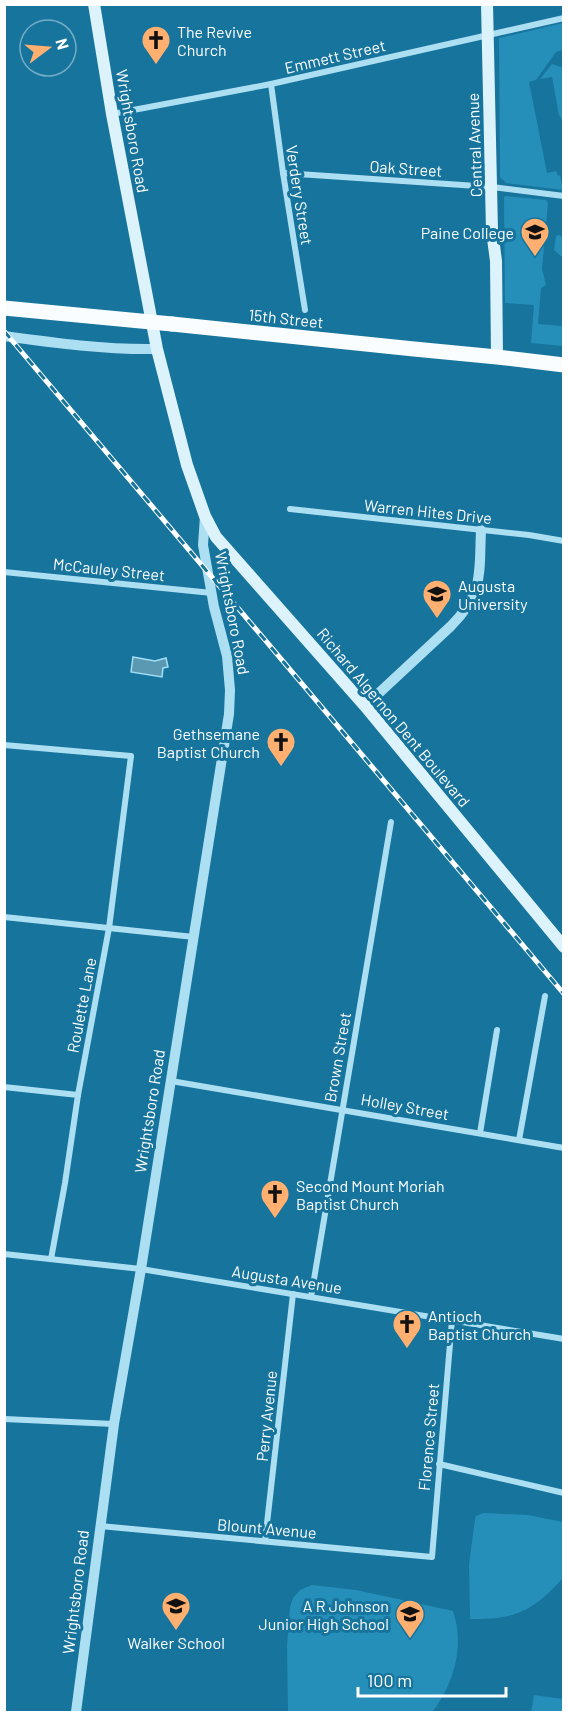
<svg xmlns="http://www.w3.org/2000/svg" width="568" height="1717" font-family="Barlow,sans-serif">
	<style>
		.green { fill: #258fb9 }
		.water { fill: #5b99b3; stroke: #a0def5; stroke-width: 1.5 }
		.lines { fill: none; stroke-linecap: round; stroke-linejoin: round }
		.minor { stroke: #addff3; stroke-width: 6 }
		.tertiary { stroke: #addff3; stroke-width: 10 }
		.secondary { stroke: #dcf3fc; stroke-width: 12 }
		.primary { stroke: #f9fdff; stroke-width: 15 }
		.rail-casing { stroke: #fff; stroke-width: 5 }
		.rail { stroke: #16749d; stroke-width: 3; stroke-dasharray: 9; stroke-linecap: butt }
		.primary-bridge { stroke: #f9fdff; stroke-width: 15 }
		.labels { text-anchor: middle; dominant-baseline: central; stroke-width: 6; stroke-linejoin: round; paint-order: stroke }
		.poi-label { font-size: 16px; fill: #fff; stroke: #16749d; text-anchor: start }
		.street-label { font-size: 16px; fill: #fff; stroke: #16749d }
	</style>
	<rect width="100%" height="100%" fill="#16749d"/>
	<g class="green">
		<path d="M 563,23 L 563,50 L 556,52 L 536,80 L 529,82 L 547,173 L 556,171 L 558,176 L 560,175 L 563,190 L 506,183 L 500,177 L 499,38 Z"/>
		<path d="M 552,64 L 561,67 L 563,70 L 563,120 L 562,120 L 559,115 L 552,77 L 540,79 Z"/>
		<path d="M 506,196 L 546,200 L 548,203 L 542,269 L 546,285 L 541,288 L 538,324 L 563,326 L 563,346 L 531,343 L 534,305 L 505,303 L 504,197 Z"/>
		<path d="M 563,228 L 564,228 L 563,257 L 561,256 L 554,250 L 556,236 L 559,235 L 562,237 Z"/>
		<path d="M 483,1513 L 528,1515 L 563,1522 L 563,1578 C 533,1611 515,1620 470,1619 L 469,1565 L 473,1534 L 475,1520 L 476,1516 Z"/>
		<path d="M 312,1585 L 356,1590 L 453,1611 C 465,1645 454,1684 432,1712 L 288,1712 L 287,1646 L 290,1607 L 293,1598 L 300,1590 Z"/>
		<path d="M 534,1695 L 563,1699 L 563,1712 L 531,1712 Z"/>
	</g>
	<path class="water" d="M 133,657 L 155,661 L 166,658 L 168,667 L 163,668 L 162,677 L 131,672 Z"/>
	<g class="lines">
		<g class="minor">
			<path d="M 271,84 L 283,173 L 305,310"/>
			<path d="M 112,114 L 271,84 L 564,18"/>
			<path d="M 283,173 L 492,187 L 564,196"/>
			<path d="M 290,509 L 529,535 L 564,541"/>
			<path d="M 4,572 L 212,593"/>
			<path d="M 4,745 L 131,756 L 109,928 L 78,1095 L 65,1183 L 51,1259"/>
			<path d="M 4,917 L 194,937"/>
			<path d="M 171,1081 L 564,1148"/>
			<path d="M 4,1087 L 78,1095"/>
			<path d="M 480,1133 L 497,1030"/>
			<path d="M 519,1140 L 545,996"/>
			<path d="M 4,1254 L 141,1269 L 564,1339"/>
			<path d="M 311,1297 L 391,822"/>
			<path d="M 4,1419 L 114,1424"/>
			<path d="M 439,1464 L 564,1493"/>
			<path d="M 100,1526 L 432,1557 L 452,1320"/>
			<path d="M 265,1541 L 293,1294"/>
		</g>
		<g class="tertiary">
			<path d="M 4,336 C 55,343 106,350 157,349"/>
			<path d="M 365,706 L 451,626 C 484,593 479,574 481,530"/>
			<path d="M 76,1712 L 114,1424 L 141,1269 L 229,714 L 230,690 L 227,656 L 214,607 L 203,545 L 205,516"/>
		</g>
		<g class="secondary">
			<path d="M 94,4 L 112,114 L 157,349 L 187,465 L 205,516 L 216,537 L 365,706 L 564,947"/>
			<path d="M 487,4 L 492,231 L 496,261 L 497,357"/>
		</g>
		<path class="primary" d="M 172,324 L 414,349 L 497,357 L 564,365"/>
		<g class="rail-casing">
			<path id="rail" d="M 4,331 L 564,994"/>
		</g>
		<use href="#rail" class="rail"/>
		<path class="primary-bridge" d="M 4,308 L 172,324"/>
	</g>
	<defs>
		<g id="church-pin" transform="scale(1.5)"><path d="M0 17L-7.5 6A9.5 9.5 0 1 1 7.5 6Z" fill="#ffaf6f" stroke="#16749d"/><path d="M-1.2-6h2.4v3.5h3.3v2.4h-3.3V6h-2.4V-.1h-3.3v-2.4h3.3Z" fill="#111"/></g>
		<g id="university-pin" transform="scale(1.5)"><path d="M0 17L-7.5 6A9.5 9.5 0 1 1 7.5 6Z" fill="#ffaf6f" stroke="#16749d"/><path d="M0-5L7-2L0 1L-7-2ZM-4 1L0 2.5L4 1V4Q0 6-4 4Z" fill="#111"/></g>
		<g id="school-pin" transform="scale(1.5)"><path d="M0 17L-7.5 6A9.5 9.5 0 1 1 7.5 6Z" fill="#ffaf6f" stroke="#16749d"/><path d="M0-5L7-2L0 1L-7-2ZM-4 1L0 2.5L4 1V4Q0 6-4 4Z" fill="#111"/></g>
	</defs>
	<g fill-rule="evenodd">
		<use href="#church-pin" x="156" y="40"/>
		<use href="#university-pin" x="535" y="232"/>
		<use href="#university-pin" x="437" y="594"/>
		<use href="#church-pin" x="281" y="742"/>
		<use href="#church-pin" x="275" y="1194"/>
		<use href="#church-pin" x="407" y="1324"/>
		<use href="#school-pin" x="176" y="1606"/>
		<use href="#school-pin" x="410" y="1614"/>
	</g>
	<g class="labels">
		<g class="poi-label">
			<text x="177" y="31">The Revive<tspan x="177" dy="18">Church</tspan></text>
			<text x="514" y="232" text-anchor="end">Paine College</text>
			<text x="458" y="585">Augusta<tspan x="458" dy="18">University</tspan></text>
			<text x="260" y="733" text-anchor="end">Gethsemane<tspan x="260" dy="18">Baptist Church</tspan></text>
			<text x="296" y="1185">Second Mount Moriah<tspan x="296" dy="18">Baptist Church</tspan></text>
			<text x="428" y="1315">Antioch<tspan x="428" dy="18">Baptist Church</tspan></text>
			<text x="389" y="1605" text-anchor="end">A R Johnson<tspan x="389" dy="18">Junior High School</tspan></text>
			<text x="176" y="1642" text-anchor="middle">Walker School</text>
		</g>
		<g class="street-label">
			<text transform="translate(335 56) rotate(-13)">Emmett Street</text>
			<text transform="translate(133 131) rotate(80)">Wrightsboro Road</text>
			<text transform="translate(474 145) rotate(-92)">Central Avenue</text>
			<text transform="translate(406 168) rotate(4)">Oak Street</text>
			<text transform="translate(300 195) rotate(81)">Verdery Street</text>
			<text transform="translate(286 318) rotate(6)">15th Street</text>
			<text transform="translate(428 511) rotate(6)">Warren Hites Drive</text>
			<text transform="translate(109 569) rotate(6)">McCauley Street</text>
			<text transform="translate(233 613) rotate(79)">Wrightsboro Road</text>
			<text transform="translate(394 717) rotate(50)">Richard Algernon Dent Boulevard</text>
			<text transform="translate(81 1005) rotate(-79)">Roulette Lane</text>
			<text transform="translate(337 1057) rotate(-80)">Brown Street</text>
			<text transform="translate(405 1106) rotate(10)">Holley Street</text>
			<text transform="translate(149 1111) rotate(-81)">Wrightsboro Road</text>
			<text transform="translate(287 1279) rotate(9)">Augusta Avenue</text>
			<text transform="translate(266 1416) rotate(-84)">Perry Avenue</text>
			<text transform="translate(428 1437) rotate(-85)">Florence Street</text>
			<text transform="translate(267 1528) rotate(5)">Blount Avenue</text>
			<text transform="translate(75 1592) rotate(-83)">Wrightsboro Road</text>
		</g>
	</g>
	<rect width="568" height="1717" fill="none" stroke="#ffffff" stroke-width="12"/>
	<g transform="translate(48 48) rotate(74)"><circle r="28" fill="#16749d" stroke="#73acc4" stroke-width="1.5"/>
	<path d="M0-4.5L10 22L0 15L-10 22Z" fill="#ffaf6f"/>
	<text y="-9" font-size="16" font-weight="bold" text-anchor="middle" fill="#ffffff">N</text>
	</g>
	<path d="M358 1687v9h148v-9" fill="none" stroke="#ffffff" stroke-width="3"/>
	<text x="367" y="1687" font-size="18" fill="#ffffff" stroke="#16749d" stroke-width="4.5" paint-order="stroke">100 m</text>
</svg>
